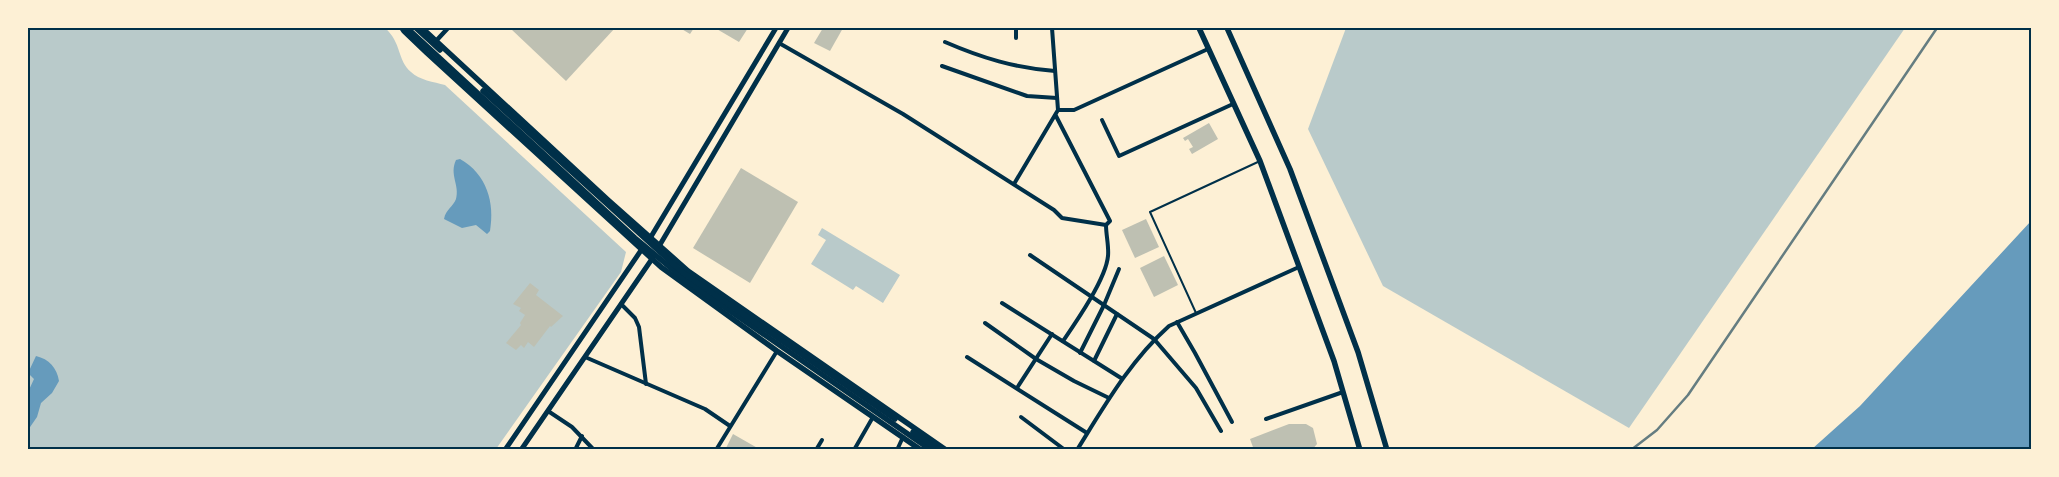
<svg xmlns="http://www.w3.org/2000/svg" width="2059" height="477" font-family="'Source Sans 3',sans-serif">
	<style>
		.green { fill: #b9caca }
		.water { fill: #669bbc }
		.building { fill: #bec0b2 }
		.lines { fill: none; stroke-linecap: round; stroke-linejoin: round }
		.service { stroke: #003049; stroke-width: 2 }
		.minor { stroke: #003049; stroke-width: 4 }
		.tertiary { stroke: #003049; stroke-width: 4.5 }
		.secondary { stroke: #003049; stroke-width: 5 }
		.primary { stroke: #003049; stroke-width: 5.5 }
		.trunk { stroke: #003049; stroke-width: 5.5 }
		.rail { stroke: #657d81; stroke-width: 2.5 }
		.neatline { fill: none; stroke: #003049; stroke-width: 2 }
	</style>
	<rect width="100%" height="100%" fill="#fdf0d5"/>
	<g class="green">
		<path d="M 28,28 L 385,28 C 402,43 397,60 411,72 C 419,80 434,82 445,85 L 626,252 L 621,272 L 496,449 L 28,449 Z"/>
		<path d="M 1346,28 L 1905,28 L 1629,428 L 1383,286 L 1308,129 Z"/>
		<path d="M 822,228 L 900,275 L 883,303 L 856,286 L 853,290 L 811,264 L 826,240 L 818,235 Z"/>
	</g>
	<g class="water">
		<path d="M 460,159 C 487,174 495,203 490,231 L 487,234 L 476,225 L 462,228 L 444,219 C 446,209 453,207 456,199 C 460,185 449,175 456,160 Z"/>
		<path d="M 2031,221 L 2031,449 L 1812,449 L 1860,406 Z"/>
		<path d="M 36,356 C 49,359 57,368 59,381 L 52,393 L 41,403 L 37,417 L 28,430 L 28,392 L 34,379 L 28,373 Z"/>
	</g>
	<g class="building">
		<path d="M 512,28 L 615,28 L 566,81 L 511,29 Z"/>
		<path d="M 680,28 L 694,28 L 690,34 Z"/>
		<path d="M 715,28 L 748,28 L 739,42 Z"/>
		<path d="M 823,28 L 843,28 L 830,51 L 814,43 Z"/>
		<path d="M 1209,123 L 1218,139 L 1192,154 L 1189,149 L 1193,147 L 1188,139 L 1185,141 L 1183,138 Z"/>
		<path d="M 741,168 L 798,202 L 750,283 L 693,248 Z"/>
		<path d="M 1146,219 L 1159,247 L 1135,258 L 1122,230 Z"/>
		<path d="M 1164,256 L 1178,285 L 1154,297 L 1140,268 Z"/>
		<path d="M 530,283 L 539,290 L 536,295 L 563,316 L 551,327 L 550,326 L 534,347 L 528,342 L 524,348 L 521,345 L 516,350 L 506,343 L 521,325 L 520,323 L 525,315 L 519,311 L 521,308 L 513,304 Z"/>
		<path d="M 1289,424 L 1306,424 L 1313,428 L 1317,444 L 1312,450 L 1254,450 L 1250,439 Z"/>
		<path d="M 733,434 L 761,450 L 725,450 Z"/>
	</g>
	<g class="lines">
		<path class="service" d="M 1196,313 L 1150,212 L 1260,161"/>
		<g class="minor">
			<path d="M 1016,38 L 1016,28"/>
			<path d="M 945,42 C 982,58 1015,68 1055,71"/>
			<path d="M 779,43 L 903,114 L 1054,210 L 1062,218 L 1106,225"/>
			<path d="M 942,66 L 1027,96 L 1057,98"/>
			<path d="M 1058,110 L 1074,110 L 1208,49"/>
			<path d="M 1056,116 L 1110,221 L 1106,225 C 1106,235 1109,246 1108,256 C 1106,279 1076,322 1063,341"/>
			<path d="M 1102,120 L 1119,156 L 1233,104"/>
			<path d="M 1014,184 L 1058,110 L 1052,28"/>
			<path d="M 1030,255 L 1154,339 L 1196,388 L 1221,431"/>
			<path d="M 1002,303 L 1121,378"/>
			<path d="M 621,304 L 635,318 L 639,327 L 646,384"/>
			<path d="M 1177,322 L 1195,353 L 1232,422"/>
			<path d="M 985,323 L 1036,359 L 1074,381 L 1109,398"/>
			<path d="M 1080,353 L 1104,305 L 1119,269"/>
			<path d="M 585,357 L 705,409 L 730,426"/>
			<path d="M 967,357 L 1087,433"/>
			<path d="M 1094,361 L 1117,314"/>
			<path d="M 1017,388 L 1052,334"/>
			<path d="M 548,411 L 572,427 L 594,450"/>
			<path d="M 1021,417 L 1065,450"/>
			<path d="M 1266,419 L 1343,392"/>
			<path d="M 575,450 L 582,436"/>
			<path d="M 716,450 L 777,351"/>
			<path d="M 816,450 L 822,440"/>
			<path d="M 854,450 L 873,417"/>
			<path d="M 897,450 L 903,437"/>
			<path d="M 1077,450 C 1105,405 1130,361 1169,326 L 1299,267"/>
		</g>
		<path class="tertiary" d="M 436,41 L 448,28"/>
		<g class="secondary">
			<path d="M 649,240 L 776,28"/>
			<path d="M 658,248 L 788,28"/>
			<path d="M 505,450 L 644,246"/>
			<path d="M 521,450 L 654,256"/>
		</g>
		<g class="primary">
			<path d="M 402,28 L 404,31 L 427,53 L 661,267 L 777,351 L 921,450"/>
			<path d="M 407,28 L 635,238 L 684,279 L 931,450"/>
			<path d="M 416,28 L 440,50"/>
			<path d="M 422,28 L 608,200 L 688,271 L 946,450"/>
			<path d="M 483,91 L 682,272 L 895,419"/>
			<path d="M 913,432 L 938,450"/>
		</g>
		<g class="trunk">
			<path d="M 1199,28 L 1260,161 L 1334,361 L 1360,450"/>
			<path d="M 1227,28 L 1290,169 L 1358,352 L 1387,450"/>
		</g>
		<path class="rail" d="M 1631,450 L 1657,430 L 1688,395 L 1937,28"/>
	</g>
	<rect width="2059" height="477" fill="none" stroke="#fdf0d5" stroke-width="58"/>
	<rect x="29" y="29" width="2001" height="419" class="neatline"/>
</svg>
